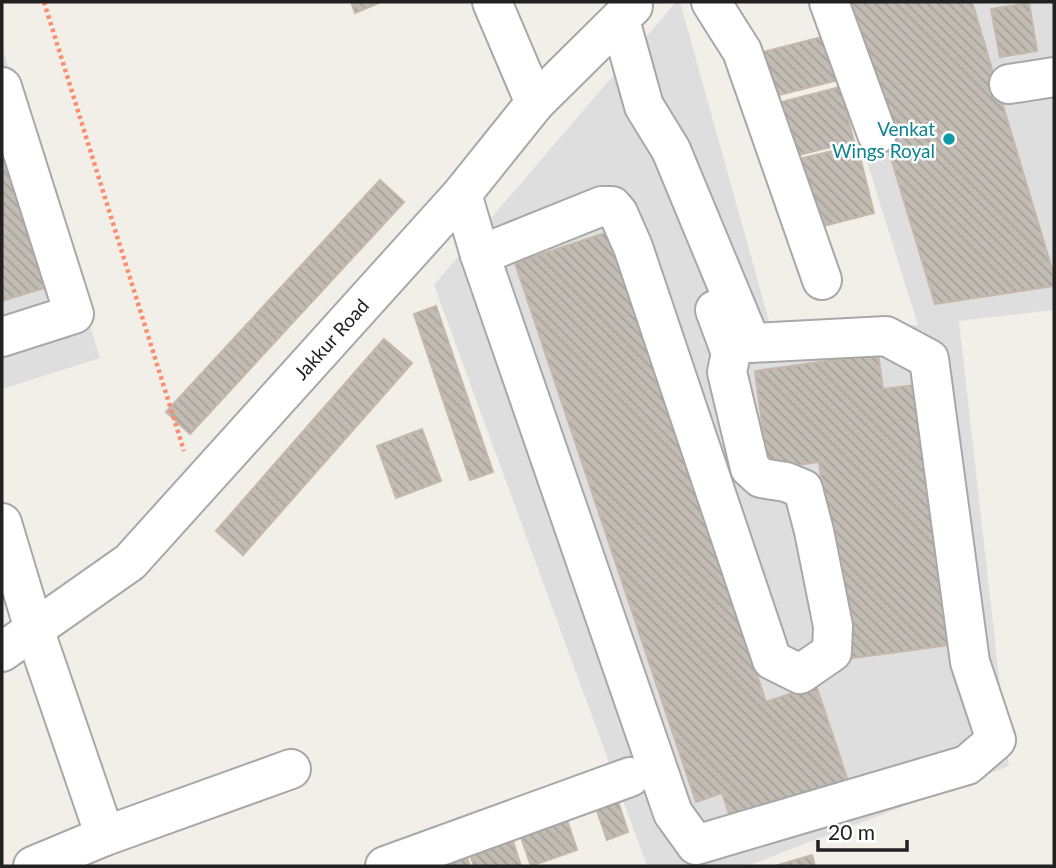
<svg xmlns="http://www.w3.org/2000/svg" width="1056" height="868" font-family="Lato,sans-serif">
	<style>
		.residential { fill: #dfdede }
		.building { fill: url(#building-back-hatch); stroke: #c4b8aa; stroke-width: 2 }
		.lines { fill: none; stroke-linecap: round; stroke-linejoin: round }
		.minor-casing { stroke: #a8a8a8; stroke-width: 42 }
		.path { stroke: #fc8d6f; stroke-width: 4.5; stroke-dasharray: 3.5 3.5; stroke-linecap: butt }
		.minor { stroke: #fff; stroke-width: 38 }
		.culture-dot { fill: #0f9aa8; stroke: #fff; stroke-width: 2.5 }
		.labels { text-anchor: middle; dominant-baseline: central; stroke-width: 5; stroke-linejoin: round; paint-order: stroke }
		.culture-label { font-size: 19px; fill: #0d838f; stroke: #fff; text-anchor: end }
		.street-label { font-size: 19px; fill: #212121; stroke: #fff }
	</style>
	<defs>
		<pattern id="building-back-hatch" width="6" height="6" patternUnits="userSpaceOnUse" patternTransform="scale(1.75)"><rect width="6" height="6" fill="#c2bcb4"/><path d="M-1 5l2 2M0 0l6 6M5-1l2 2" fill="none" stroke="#a6a19a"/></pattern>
	</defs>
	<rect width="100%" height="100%" fill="#f1efe8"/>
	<g class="residential">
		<path d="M 676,2 L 680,2 L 771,328 L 918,325 L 817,2 L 1054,2 L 1054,310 L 959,321 L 1009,766 L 747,866 L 647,866 L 434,285 Z"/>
		<path d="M 2,47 L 100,358 L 2,389 Z"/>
	</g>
	<g class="building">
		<path d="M 351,2 L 381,2 L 355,13 Z"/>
		<path d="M 844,2 L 972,2 L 1054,276 L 1054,286 L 935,304 Z"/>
		<path d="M 1029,3 L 1037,51 L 1000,57 L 991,9 Z"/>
		<path d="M 830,35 L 842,79 L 767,98 L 755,54 Z"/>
		<path d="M 840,87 L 854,141 L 787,158 L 774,104 Z"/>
		<path d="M 857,145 L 874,213 L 812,229 L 795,160 Z"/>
		<path d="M 2,147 L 44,288 L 2,301 Z"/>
		<path d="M 380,180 L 404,202 L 190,434 L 166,412 Z"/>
		<path d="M 608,232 L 766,702 L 816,685 L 850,787 L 733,826 L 722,793 L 696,802 L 515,263 Z"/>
		<path d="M 436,306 L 493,472 L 470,480 L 414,314 Z"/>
		<path d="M 384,339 L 412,363 L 243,555 L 216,531 Z"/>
		<path d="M 878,354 L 883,389 L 915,385 L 951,645 L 846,659 L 819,462 L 768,469 L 755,371 Z"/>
		<path d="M 422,429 L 441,481 L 396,498 L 377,446 Z"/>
		<path d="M 615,792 L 628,832 L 607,840 L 593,799 Z"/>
		<path d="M 564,811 L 577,850 L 531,866 L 517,826 Z"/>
		<path d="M 511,835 L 521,866 L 474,866 L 468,850 Z"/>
		<path d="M 464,849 L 470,866 L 415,866 Z"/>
		<path d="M 812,855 L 815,866 L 775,866 Z"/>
	</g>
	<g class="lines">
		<g class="minor-casing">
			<g id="minor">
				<path d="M 492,2 L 535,103"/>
				<path d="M 711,2 L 742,51 L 822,280"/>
				<path d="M 829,2 L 877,134"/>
				<path d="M 1009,84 L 1054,77"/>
				<path d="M 2,87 L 74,314 L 2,337"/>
				<path d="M 462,194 L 480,255 L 673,813 L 696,845 L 967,765 L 996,740 L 970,662 L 929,359 L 886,336 L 751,343 L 671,150 L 644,106 L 620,20"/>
				<path d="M 480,255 L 602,206 L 612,206 L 618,213 L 633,247 L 772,660 L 800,674 L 832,652 L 833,626 L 814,531 L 803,489 L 786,482 L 761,478 L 750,468 L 727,372 L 731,353 L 715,310"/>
				<path d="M 2,523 L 34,629 L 105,836"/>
				<path d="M 2,652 L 130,562 L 462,194 L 535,103 L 633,6"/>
				<path d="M 33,866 L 105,836 L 291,769"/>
				<path d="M 385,866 L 630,777"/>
			</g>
		</g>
		<path class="path" d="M 44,2 L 184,451"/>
		<use href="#minor" class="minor"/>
	</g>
	<circle class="culture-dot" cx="949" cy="139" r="7"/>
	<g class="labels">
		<g class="culture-label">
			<text x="935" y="128">Venkat<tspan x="935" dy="22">Wings Royal</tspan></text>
		</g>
		<g class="street-label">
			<text transform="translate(331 339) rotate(-48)">Jakkur Road</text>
		</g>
	</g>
	<rect width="1056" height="868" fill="none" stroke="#212121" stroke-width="7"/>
	<path d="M818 840v10h89v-10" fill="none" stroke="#212121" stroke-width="3.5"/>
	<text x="828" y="840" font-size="21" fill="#212121" stroke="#ffffff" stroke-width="5" paint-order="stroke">20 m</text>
</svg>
